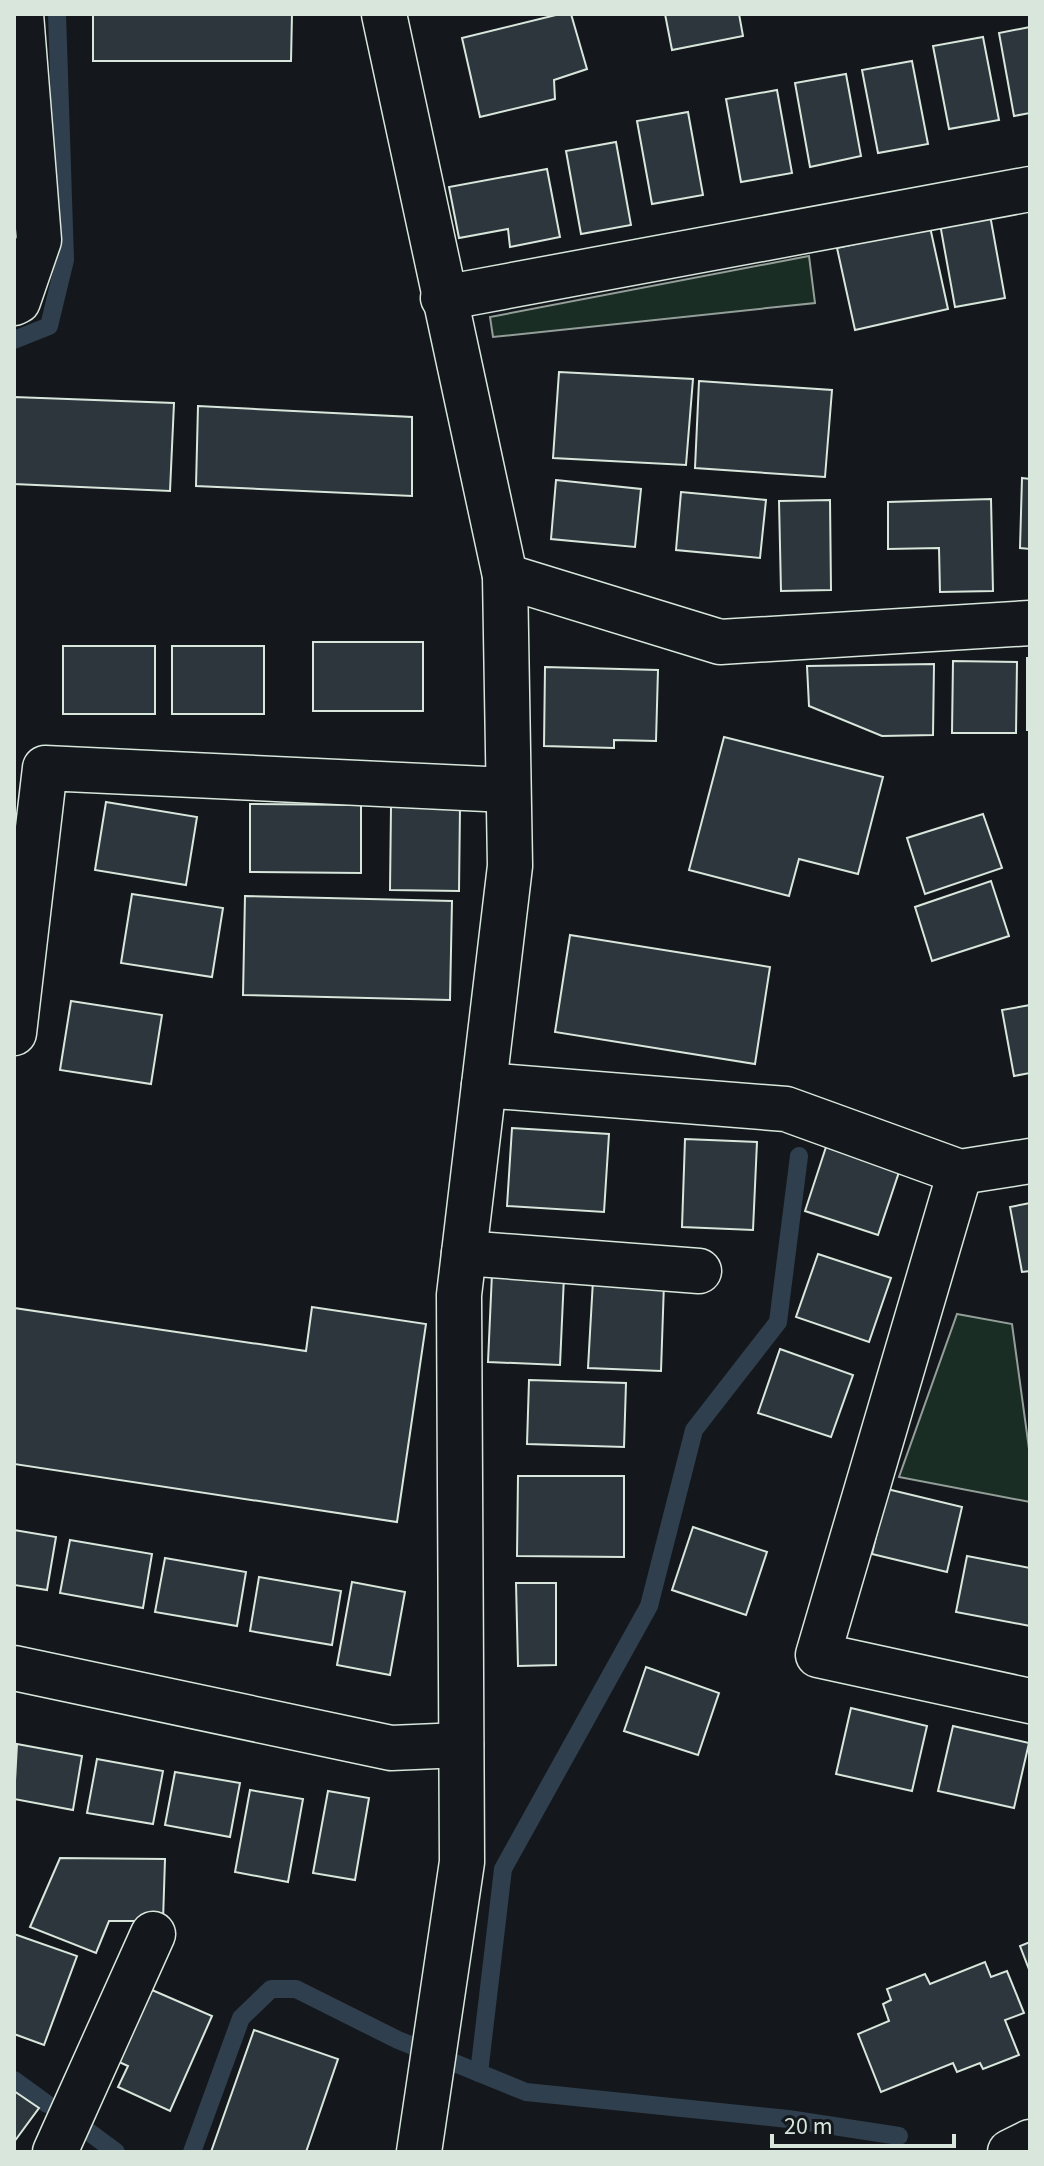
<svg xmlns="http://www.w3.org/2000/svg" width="1044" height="2166" font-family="'Source Sans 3',sans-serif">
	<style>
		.green { fill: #1a2d24; stroke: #939e99; stroke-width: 2 }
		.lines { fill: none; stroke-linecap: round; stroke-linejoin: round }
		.stream { stroke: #2f3f4d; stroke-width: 18 }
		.building { fill: #2c363c; stroke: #d8e6dc; stroke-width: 2 }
		.minor-casing { stroke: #d8e6dc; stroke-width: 47 }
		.primary-casing { stroke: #d8e6dc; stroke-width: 47 }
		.minor { stroke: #14181c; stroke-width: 44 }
		.primary { stroke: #14181c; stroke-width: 44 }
	</style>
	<rect width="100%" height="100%" fill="#14181c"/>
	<g class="green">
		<path d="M 809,256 L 815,303 L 493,337 L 490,317 Z"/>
		<path d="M 957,1314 L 1012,1324 L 1030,1456 L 1030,1502 L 899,1477 Z"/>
	</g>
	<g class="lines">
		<g class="stream">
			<path d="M 14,340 L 49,326 L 65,260 L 57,14"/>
			<path d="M 479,2073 L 503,1869 L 649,1606 L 694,1430 L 778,1322 L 799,1156"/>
			<path d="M 14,2080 L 47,2104"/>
			<path d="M 89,2132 L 116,2152"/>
			<path d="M 192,2152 L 241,2018 L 271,1989 L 296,1989 L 398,2040 L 526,2092 L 788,2119 L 899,2136"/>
		</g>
	</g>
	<g class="building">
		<path d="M 93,14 L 292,14 L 291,61 L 93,61 Z"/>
		<path d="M 560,14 L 571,14 L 587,69 L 554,80 L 555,99 L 480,117 L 462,38 Z"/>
		<path d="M 665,14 L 739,14 L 743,36 L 672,50 Z"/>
		<path d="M 1030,27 L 1030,113 L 1014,116 L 999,33 Z"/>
		<path d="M 983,37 L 999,120 L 949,129 L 933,46 Z"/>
		<path d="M 912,61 L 928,144 L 878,153 L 862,70 Z"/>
		<path d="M 846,74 L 861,156 L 810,167 L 795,83 Z"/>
		<path d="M 777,90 L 792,173 L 741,182 L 726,99 Z"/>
		<path d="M 688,112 L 703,195 L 652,204 L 637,121 Z"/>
		<path d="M 616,142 L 631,225 L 581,234 L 566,151 Z"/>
		<path d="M 547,169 L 560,237 L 510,247 L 508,229 L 459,238 L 449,187 Z"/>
		<path d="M 990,215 L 1005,298 L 955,307 L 940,224 Z"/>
		<path d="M 930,227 L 948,309 L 855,330 L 837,248 Z"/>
		<path d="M 559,372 L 693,379 L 686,465 L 553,458 Z"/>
		<path d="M 699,381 L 832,390 L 825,477 L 695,468 Z"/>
		<path d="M 14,397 L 174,403 L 170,491 L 14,484 Z"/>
		<path d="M 198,406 L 412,417 L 412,496 L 196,486 Z"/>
		<path d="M 1022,478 L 1030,479 L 1030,549 L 1020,548 Z"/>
		<path d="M 556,480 L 641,489 L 635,547 L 551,539 Z"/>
		<path d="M 681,492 L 766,500 L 760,558 L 676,550 Z"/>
		<path d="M 991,499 L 993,591 L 940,592 L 939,548 L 888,549 L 888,502 Z"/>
		<path d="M 830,500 L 831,590 L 781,591 L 779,501 Z"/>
		<rect x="313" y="642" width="110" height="69"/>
		<rect x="63" y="646" width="92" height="68"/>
		<rect x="172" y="646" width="92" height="68"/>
		<rect x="1027" y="658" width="3" height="72"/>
		<path d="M 953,661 L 1017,662 L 1016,733 L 952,733 Z"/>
		<path d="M 934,664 L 933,735 L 882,736 L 809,706 L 807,666 Z"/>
		<path d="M 545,667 L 658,670 L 656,741 L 614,740 L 614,748 L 544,746 Z"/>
		<path d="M 724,737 L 883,777 L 858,874 L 799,859 L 789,896 L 689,870 Z"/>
		<path d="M 106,802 L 197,817 L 186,885 L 95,870 Z"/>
		<path d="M 250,804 L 361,805 L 361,873 L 250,872 Z"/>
		<path d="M 391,807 L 460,807 L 459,891 L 390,890 Z"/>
		<path d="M 983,814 L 1002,868 L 925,894 L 907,838 Z"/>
		<path d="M 991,881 L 1009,936 L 932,961 L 915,907 Z"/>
		<path d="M 132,894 L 223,908 L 212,977 L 121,963 Z"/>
		<path d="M 245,896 L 452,901 L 450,1000 L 243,995 Z"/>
		<path d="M 570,935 L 770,967 L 755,1064 L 555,1032 Z"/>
		<path d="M 71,1001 L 162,1015 L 151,1084 L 60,1070 Z"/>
		<path d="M 1030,1005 L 1030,1073 L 1014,1076 L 1002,1010 Z"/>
		<path d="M 512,1128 L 609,1134 L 604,1212 L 507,1206 Z"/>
		<path d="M 685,1139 L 757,1142 L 753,1230 L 682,1227 Z"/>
		<path d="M 826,1147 L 899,1172 L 878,1235 L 805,1211 Z"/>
		<path d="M 1030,1203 L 1030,1271 L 1022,1272 L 1010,1207 Z"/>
		<path d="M 818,1254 L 891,1278 L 869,1342 L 796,1317 Z"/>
		<path d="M 492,1273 L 564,1276 L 560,1365 L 488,1362 Z"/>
		<path d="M 593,1280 L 664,1283 L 661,1371 L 588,1368 Z"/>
		<path d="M 312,1307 L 426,1324 L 397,1522 L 14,1464 L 14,1308 L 306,1351 Z"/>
		<path d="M 780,1349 L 853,1375 L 831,1437 L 758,1413 Z"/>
		<path d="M 529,1380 L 626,1383 L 624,1447 L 527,1444 Z"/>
		<path d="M 518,1476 L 624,1476 L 624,1557 L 517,1556 Z"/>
		<path d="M 887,1489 L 962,1507 L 947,1572 L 872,1554 Z"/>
		<path d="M 693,1527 L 767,1552 L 746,1615 L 672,1590 Z"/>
		<path d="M 14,1530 L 56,1537 L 47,1590 L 14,1585 Z"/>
		<path d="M 70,1540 L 152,1554 L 143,1608 L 60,1593 Z"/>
		<path d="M 967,1556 L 1030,1568 L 1030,1626 L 956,1612 Z"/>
		<path d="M 165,1558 L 246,1572 L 237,1626 L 155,1612 Z"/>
		<path d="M 259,1577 L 341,1591 L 332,1645 L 250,1631 Z"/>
		<path d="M 352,1582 L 405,1592 L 390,1675 L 337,1665 Z"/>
		<path d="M 516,1583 L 556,1583 L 556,1665 L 518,1666 Z"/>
		<path d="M 646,1667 L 719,1693 L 698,1755 L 624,1731 Z"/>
		<path d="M 851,1708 L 927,1726 L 912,1791 L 836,1774 Z"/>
		<path d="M 953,1726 L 1029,1743 L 1014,1808 L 938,1791 Z"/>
		<path d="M 17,1744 L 82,1756 L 73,1810 L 14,1799 Z"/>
		<path d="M 97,1759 L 163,1771 L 153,1824 L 87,1813 Z"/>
		<path d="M 175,1772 L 240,1783 L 230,1837 L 165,1825 Z"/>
		<path d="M 250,1790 L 303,1799 L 288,1882 L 235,1872 Z"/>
		<path d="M 328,1791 L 369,1798 L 355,1880 L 313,1873 Z"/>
		<path d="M 60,1858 L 165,1859 L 163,1921 L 109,1921 L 96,1953 L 30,1927 Z"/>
		<path d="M 14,1934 L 77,1956 L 44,2045 L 14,2034 Z"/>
		<path d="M 1030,1942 L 1030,1972 L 1020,1946 Z"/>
		<path d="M 985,1962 L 991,1977 L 1007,1971 L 1024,2013 L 1005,2020 L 1019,2055 L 983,2069 L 980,2063 L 957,2072 L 953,2063 L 881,2092 L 858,2034 L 889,2021 L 883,2004 L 891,2000 L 887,1989 L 925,1974 L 930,1984 Z"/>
		<path d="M 152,1990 L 212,2016 L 170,2111 L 118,2087 L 128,2066 L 119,2062 Z"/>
		<path d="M 254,2030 L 338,2059 L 306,2152 L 211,2152 Z"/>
		<path d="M 14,2091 L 39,2108 L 14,2142 Z"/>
	</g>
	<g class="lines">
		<g class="minor-casing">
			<g id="minor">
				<path d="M 384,14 L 505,576 L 510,866 L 459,1295 L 462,1862 L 419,2152"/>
				<path d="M 443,298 L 1030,189"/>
				<path d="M 14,303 L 18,301 L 39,240 L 21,14"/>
				<path d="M 505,576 L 720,642 L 1030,623"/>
				<path d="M 14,1033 L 45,768 L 507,790"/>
				<path d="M 484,1085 L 786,1109 L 960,1172 L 1030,1161"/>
				<path d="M 960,1172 L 818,1655 L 1030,1701"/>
				<path d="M 464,1253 L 699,1271"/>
				<path d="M 14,1668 L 391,1748 L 461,1745"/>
				<path d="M 55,2152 L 153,1934"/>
			</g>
		</g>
		<g class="primary-casing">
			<path id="primary" d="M 1010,2152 L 1030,2142"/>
		</g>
		<use href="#minor" class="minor"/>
		<use href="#primary" class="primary"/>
	</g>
	<rect width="1044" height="2166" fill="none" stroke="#d8e6dc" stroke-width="32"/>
	<path d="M772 2134v12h182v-12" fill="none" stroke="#d8e6dc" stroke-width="4"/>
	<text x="784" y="2134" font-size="24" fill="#d8e6dc" stroke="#14181c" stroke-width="6" paint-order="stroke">20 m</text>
</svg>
